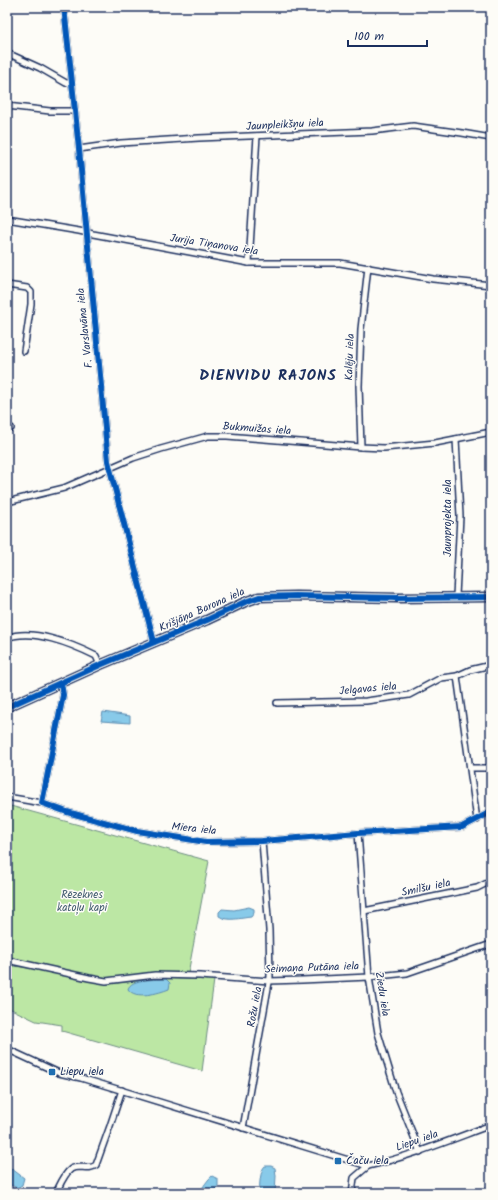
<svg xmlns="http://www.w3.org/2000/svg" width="498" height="1200" font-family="Kalam,sans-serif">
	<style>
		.green { fill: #bce7a4; stroke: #6c8b81 }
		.water { fill: #88cae9; stroke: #5c8cb1 }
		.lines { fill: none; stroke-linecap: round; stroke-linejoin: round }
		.street-casing { stroke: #1b2f5e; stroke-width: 8 }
		.primary-casing { stroke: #1b2f5e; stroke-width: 11 }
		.street { stroke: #fdfcf7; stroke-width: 5 }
		.primary { stroke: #fdfcf7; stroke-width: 8 }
		.cycleway-casing { stroke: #fdfcf7; stroke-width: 8 }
		.cycleway { stroke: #0057b8; stroke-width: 6 }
		.poi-dot { fill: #1f6fb2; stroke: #fdfcf7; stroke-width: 1.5 }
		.labels { text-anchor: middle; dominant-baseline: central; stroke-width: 3; stroke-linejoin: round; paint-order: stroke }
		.street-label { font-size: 11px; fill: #1b2f5e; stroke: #fdfcf7 }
		.park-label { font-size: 11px; fill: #435d70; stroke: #fdfcf7 }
		.poi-label { font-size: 11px; fill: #1b2f5e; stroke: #fdfcf7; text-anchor: start }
		.district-label { font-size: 15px; font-weight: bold; letter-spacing: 1px; fill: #1b2f5e; stroke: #fdfcf7 }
	</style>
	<rect width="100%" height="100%" fill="#fdfcf7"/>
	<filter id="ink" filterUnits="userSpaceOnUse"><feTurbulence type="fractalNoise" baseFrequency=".025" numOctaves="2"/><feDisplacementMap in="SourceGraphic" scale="8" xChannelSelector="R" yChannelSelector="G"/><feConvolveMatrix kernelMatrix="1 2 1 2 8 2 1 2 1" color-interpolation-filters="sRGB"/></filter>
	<g filter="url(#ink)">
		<g class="green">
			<path d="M 7,805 L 209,861 L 188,974 L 118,979 L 93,976 L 47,967 L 7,957 Z"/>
			<path d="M 7,965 L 43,970 L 108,984 L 158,978 L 214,980 L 202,1071 L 62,1031 L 62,1025 L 36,1021 L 7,1007 Z"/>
		</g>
		<g class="water">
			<path d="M 103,712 L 130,716 L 130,723 L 101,721 Z"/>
			<path d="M 249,907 L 254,909 L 254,913 L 251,917 C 241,918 227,922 219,916 L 219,912 L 222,909 L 234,910 Z"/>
			<path d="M 166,979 L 170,983 L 169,989 C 159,993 135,1000 128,989 C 131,978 156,980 166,979 Z"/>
			<path d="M 265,1166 L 271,1166 L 275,1168 L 276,1176 L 275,1193 L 260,1193 C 259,1187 260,1170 265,1166 Z"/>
			<path d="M 12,1169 L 24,1178 L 22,1185 L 17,1188 L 7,1183 L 7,1171 Z"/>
			<path d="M 212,1176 L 218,1179 L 218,1186 L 214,1193 L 200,1193 C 201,1189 209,1178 212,1176 Z"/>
		</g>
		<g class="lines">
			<g class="street-casing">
				<g id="street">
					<path d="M 64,7 L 79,149 L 108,461 L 154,642"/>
					<path d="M 488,7 L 491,8"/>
					<path d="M 7,53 L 40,68 L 66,83 L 71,83"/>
					<path d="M 7,106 L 50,111 L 74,111"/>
					<path d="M 79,149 L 121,143 L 199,138 L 372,131 L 413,126 L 462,133 L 491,138"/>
					<path d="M 7,219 L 79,231 L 93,234 L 249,263 L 340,263 L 433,279 L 491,285"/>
					<path d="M 249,263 L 257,136"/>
					<path d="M 7,285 L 27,288 L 31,292 L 31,304 L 24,351"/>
					<path d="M 7,428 L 11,428"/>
					<path d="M 456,439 L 460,516 L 456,596"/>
					<path d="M 361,447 L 359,386 L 361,329 L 368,267"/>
					<path d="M 7,502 L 64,488 L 133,458 L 161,449 L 208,436 L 227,436 L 361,447 L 384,448 L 435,443 L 491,432"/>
					<path d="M 7,638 C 32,628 72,644 96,656 L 100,665"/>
					<path d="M 61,683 L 63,695 L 42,803 L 67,812 L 137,831 L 206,842 L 262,841 L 358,833 L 462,827 L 491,812"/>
					<path d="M 277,703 L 366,701 L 409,695 L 441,678 L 457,676"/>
					<path d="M 470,768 L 491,768"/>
					<path d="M 7,797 L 42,803"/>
					<path d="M 477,820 L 457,676 L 470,670 L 491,665"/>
					<path d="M 358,833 L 369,977 L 378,1033 L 396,1092 L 420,1152"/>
					<path d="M 364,911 L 477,888 L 491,881"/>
					<path d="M 7,960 L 89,978 L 106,981 L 155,975 L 200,976 L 269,981 L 302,980 L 369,977 L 407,973 L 491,944"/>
					<path d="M 7,1049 L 59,1073 L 81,1078 L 368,1166 C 412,1156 450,1140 491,1125"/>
					<path d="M 243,1128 L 270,977 L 269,930 L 262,841"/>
					<path d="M 56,1193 C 60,1185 64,1174 71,1169 C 78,1164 89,1171 96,1165 L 110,1126 L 122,1090"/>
					<path d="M 352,1193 L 354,1178 L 368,1166"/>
				</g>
			</g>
			<g class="primary-casing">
				<path id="primary" d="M 7,707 L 100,665 L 207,620 L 245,602 L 259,597 L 296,596 L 398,598 L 491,597"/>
			</g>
			<use href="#street" class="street"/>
			<use href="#primary" class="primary"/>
			<g class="cycleway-casing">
				<g id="cycleway">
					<path d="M 64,7 L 79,149 L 108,461 L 154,642"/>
					<path d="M 61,683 L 63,695 L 42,803 L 67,812 L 137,831 L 206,842 L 262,841 L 358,833 L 462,827 L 491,812"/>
					<path d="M 7,707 L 100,665 L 207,620 L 245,602 L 259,597 L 296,596 L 398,598 L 491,597"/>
				</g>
			</g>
			<use href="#cycleway" class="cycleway"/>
		</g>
	</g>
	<g class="poi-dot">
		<rect x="48" y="1068" width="8" height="8" rx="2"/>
		<rect x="334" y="1157" width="8" height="8" rx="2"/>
	</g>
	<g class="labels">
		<g class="street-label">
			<text transform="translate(285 125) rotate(-3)">Jaunpleikšņu iela</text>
			<text transform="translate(214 245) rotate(9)">Jurija Tiņanova iela</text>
			<text transform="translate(85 328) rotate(-96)">F. Varslavāna iela</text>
			<text transform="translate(350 357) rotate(-88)">Kalēju iela</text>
			<text transform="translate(257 429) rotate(4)">Bukmuižas iela</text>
			<text transform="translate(448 518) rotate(-90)">Jaunprojekta iela</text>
			<text transform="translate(202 610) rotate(-24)">Krišjāņa Barona iela</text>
			<text transform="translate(368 689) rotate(-5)">Jelgavas iela</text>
			<text transform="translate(194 829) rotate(6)">Miera iela</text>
			<text transform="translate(426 888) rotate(-12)">Smilšu iela</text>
			<text transform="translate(312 968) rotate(-2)">Seimaņa Putāna iela</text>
			<text transform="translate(382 994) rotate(81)">Ziedu iela</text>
			<text transform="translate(255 1007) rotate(-80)">Rožu iela</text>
			<text transform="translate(417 1141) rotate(-19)">Liepu iela</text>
		</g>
		<g class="park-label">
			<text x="82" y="895">Rēzeknes<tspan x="82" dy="13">katoļu kapi</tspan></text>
		</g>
		<g class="poi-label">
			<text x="60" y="1072">Liepu iela</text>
			<text x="346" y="1161">Čaču iela</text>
		</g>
		<g class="district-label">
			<text x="268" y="376">DIENVIDU RAJONS</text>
		</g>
	</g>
	<rect width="498" height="1200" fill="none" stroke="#fdfcf7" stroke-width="24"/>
	<rect x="12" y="12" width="474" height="1176" fill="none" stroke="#1b2f5e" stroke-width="1.5" filter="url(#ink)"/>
	<path d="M348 40v6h79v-6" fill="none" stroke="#1b2f5e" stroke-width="2"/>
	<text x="354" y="40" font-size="12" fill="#1b2f5e" stroke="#fdfcf7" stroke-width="3" paint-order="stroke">100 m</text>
</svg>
